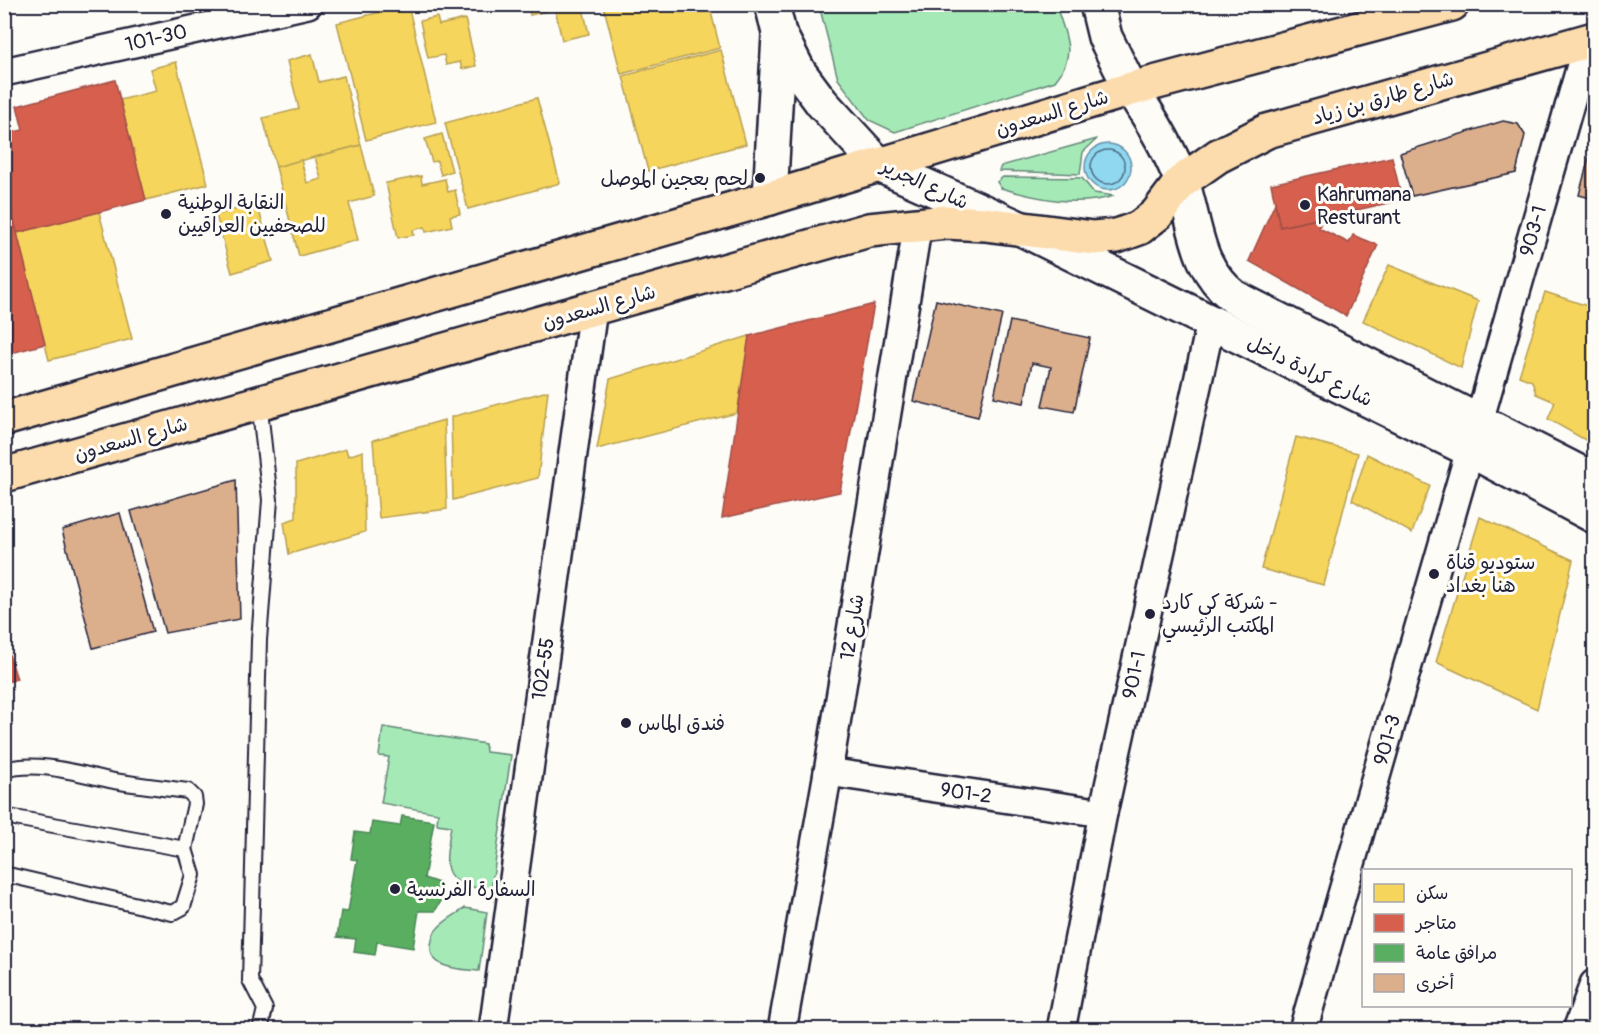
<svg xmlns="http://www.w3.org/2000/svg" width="1599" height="1034" font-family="Pangolin,'Playpen Sans Arabic',sans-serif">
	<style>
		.green { fill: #a5eab6; stroke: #648678; stroke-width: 1.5 }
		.water { fill: #8fd8f0; stroke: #638fa8; stroke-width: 1.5 }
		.homes { fill: #f6d55c; stroke: #b69f52; stroke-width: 1.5 }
		.shops { fill: #d6604d; stroke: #a04d48; stroke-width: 1.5 }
		.public { fill: #5aae61; stroke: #498456; stroke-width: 1.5 }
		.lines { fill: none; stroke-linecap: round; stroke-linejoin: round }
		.shore { stroke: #4e6b83; stroke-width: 1.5 }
		.building { fill: #dbae8c; stroke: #22223b; stroke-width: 1.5 }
		.service-casing { stroke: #22223b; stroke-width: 18 }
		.minor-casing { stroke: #22223b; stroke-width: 32 }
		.tertiary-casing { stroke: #22223b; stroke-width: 38 }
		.secondary-casing { stroke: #22223b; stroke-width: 38 }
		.primary-casing { stroke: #22223b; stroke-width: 38 }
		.service { stroke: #fdfcf7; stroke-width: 14 }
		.minor { stroke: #fdfcf7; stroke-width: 27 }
		.tertiary { stroke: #fdfcf7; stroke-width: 33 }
		.secondary { stroke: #fdfcf7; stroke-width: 33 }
		.primary { stroke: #fcdcac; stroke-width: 33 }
		.poi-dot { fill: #22223b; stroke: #fdfcf7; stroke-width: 2 }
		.labels { text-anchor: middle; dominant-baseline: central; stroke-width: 6; stroke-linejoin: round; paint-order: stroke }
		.street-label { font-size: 20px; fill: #22223b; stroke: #fdfcf7 }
		.poi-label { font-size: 20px; fill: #22223b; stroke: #fdfcf7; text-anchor: start }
	</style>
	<rect width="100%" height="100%" fill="#fdfcf7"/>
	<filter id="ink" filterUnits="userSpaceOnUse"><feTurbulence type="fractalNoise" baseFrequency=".0167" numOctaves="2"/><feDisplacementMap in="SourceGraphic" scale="12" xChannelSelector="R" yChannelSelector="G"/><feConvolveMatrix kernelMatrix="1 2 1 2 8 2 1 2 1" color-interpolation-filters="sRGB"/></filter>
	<g filter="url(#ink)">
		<g class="green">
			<path d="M 819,5 L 1056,5 C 1065,36 1078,53 1055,81 L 895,132 L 869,120 L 838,79 Z"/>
			<path d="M 1097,139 L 1083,152 L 1080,174 L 999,171 L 1001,166 Z"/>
			<path d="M 1003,177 L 1082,178 L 1094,193 L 1114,196 C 1076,207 1038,199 1001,188 L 997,182 Z"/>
			<path d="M 383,727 L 485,744 L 486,752 L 511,755 L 491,891 C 441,882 443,873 451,826 L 437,824 L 438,813 L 381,803 L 389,757 L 379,756 Z"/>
			<path d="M 465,908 L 487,912 L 479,971 C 462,969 428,970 431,945 C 432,939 433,932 438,928 C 445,920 456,915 465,908 Z"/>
		</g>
		<circle class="water" cx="1108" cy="167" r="23"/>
		<g class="homes">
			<path d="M 528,4 L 582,4 L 589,34 L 562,40 L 555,9 L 530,15 Z"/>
			<path d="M 603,4 L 709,4 L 720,48 L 621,74 Z"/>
			<path d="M 408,5 L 436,122 L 366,140 L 337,23 Z"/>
			<path d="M 437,17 L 439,25 L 465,19 L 476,66 L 462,69 L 460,62 L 446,65 L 444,55 L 428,58 L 420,21 Z"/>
			<path d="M 721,50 L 746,144 L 648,171 L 623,76 Z"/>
			<path d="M 312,54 L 319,82 L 344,76 L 361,145 L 276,167 L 263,118 L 299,109 L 287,61 Z"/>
			<path d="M 176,62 L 208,184 L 146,200 L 120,100 L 156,91 L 150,69 Z"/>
			<path d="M 537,98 L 560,183 L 468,209 L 445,123 Z"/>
			<path d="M 442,134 L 452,171 L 441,175 L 437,161 L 432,162 L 425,139 Z"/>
			<path d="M 361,145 L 374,196 L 349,203 L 358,240 L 299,256 L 276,167 L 301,160 L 307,183 L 321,179 L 315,157 Z"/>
			<path d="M 421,176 L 422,184 L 445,179 L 448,192 L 455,190 L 460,214 L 450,216 L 452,226 L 426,232 L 425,227 L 413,230 L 414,235 L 398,238 L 386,183 Z"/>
			<path d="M 257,203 L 273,261 L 232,273 L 216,215 Z"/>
			<path d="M 99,212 L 132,339 L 49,360 L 17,233 Z"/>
			<path d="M 1389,265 L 1478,301 L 1461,368 L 1363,321 Z"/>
			<path d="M 1545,292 L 1594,308 L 1594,445 L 1548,419 L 1555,402 L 1536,394 L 1532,381 L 1519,376 Z"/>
			<path d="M 749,336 L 737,413 L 597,449 L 610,379 Z"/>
			<path d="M 548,391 L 538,478 L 453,500 L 451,417 Z"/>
			<path d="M 444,420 L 447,509 L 379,518 L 373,440 Z"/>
			<path d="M 1296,437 L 1358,453 L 1324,585 L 1261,569 Z"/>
			<path d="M 346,449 L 348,456 L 363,451 L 365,532 L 289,554 L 284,522 L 296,518 L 296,464 Z"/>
			<path d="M 1367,454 L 1430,486 L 1412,533 L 1352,500 Z"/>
			<path d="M 1480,517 L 1573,560 L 1537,709 L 1436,662 Z"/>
		</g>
		<g class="shops">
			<path d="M 115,80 L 146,200 L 17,233 L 4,184 L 4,134 L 23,130 L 17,106 Z"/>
			<path d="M 1392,157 L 1402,200 L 1280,227 L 1271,184 Z"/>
			<path d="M 9,201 L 45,344 L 4,355 L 4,202 Z"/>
			<path d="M 1275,203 L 1280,227 L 1322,218 L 1319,228 L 1349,243 L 1353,235 L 1378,245 L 1346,316 L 1249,261 Z"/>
			<path d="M 874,304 L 840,492 L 722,518 L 749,336 Z"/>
			<path d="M 4,639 L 17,679 L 4,683 Z"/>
		</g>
		<path class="public" d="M 402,816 L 434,821 L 424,878 L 439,883 L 443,898 L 435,911 L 419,911 L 413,948 L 377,942 L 375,955 L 354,952 L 356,939 L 337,937 L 341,911 L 348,912 L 357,860 L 351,859 L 355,832 L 370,834 L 372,822 L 400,826 Z"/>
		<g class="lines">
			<circle class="shore" cx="1108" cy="167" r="17"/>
		</g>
		<g class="building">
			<path d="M 1503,121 L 1518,124 L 1525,135 L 1516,173 L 1412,196 L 1400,153 Z"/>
			<path d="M 1594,138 L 1594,199 L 1579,195 Z"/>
			<path d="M 936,300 L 1002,315 L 978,417 L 913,401 Z"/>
			<path d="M 1010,321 L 1090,338 L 1074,412 L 1042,406 L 1051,367 L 1032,363 L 1024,403 L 994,397 Z"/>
			<path d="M 236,480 L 240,619 L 165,633 L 131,511 Z"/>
			<path d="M 120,513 L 153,632 L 93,648 L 62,530 Z"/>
		</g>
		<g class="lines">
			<g class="service-casing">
				<g id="service">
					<path d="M 259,401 L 270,500 L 259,640 L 250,980 L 265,1009 L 260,1030"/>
					<path d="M 4,770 C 40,760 79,774 114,781 C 138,785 163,788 188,791 L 194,797 L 195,804 L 185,849"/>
					<path d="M 4,816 L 185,849 L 193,875 L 183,907 L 172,913 L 4,874"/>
				</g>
			</g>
			<g class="minor-casing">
				<g id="minor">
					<path d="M 4,72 L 308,4"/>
					<path d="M 1479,421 L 1588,41"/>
					<path d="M 828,772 L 1103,813"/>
					<path d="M 493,1030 L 593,309"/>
					<path d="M 782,1030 L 828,772 L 918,223"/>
					<path d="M 1061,1030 L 1103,813 L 1211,322"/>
					<path d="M 1303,1030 L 1470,450"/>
					<path d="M 1577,1030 L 1594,984"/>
				</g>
			</g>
			<g class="tertiary-casing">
				<path id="tertiary" d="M 1097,4 L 1105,37 L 1131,89"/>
			</g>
			<g class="secondary-casing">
				<g id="secondary">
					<path d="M 772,4 L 779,33 L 799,72 L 822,103 L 879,165 L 1024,230 L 1470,450 L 1594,516"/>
					<path d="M 1131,89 C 1150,117 1170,150 1182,182 C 1197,225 1194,266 1234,297 L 1594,480"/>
					<path d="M 770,198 L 779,35"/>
				</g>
			</g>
			<g class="primary-casing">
				<g id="primary">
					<path d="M 4,419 L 770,198 L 1131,89 L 1452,4"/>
					<path d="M 4,475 L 869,230 L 946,222 L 985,224 L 1093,238 L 1117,236 L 1139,228 L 1157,214 L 1181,182 L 1218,156 L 1267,131 L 1594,39"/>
				</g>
			</g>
			<use href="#service" class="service"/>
			<use href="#minor" class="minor"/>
			<use href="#tertiary" class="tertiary"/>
			<use href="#secondary" class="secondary"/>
			<use href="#primary" class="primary"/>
		</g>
	</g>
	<g class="poi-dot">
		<circle cx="760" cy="178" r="6"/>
		<circle cx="1305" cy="205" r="6"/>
		<circle cx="166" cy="214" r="6"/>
		<circle cx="1434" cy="574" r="6"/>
		<circle cx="1150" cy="614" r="6"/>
		<circle cx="626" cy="723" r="6"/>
		<circle cx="395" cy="889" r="6"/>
	</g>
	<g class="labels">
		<g class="street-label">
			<text transform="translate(156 38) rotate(-13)">101-30</text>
			<text transform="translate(1383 98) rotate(-16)">شارع طارق بن زياد</text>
			<text transform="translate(1052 113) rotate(-17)">شارع السعدون</text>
			<text transform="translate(925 184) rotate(25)">شارع الجرير</text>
			<text transform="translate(1533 231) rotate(-74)">903-1</text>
			<text transform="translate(599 307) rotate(-16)">شارع السعدون</text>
			<text transform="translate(1310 371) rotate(26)">شارع كرادة داخل</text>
			<text transform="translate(131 439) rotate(-16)">شارع السعدون</text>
			<text transform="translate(852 627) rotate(-81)">شارع 12</text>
			<text transform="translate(543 669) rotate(-82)">102-55</text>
			<text transform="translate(1134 675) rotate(-78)">901-1</text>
			<text transform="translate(1387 740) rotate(-74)">901-3</text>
			<text transform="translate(966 793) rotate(8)">901-2</text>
		</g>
		<g class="poi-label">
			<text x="748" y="178" text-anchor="end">لحم بعجين الموصل</text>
			<text x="1317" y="194">Kahrumana<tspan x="1317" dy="23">Resturant</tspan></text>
			<text x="178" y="202">النقابة الوطنية<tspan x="178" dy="23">للصحفيين العراقيين</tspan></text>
			<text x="1446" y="562">ستوديو قناة<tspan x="1446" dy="23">هنا بغداد</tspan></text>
			<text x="1162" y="602">شركة كي كارد -<tspan x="1162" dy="23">المكتب الرئيسي</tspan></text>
			<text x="638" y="723">فندق الماس</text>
			<text x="407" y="889">السفارة الفرنسية</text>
		</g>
	</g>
	<rect width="1599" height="1034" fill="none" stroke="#fdfcf7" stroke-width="24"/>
	<rect x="12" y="12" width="1575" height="1010" fill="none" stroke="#22223b" stroke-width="2" filter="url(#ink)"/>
	<rect x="1362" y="869" width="210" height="138" fill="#fdfcf7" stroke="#a5a5ac" stroke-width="1.5"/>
	<rect x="1374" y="884" width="30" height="18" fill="#f6d55c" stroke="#a5a5ac" stroke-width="1.5"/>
	<text x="1416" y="899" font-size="18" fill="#22223b">سكن</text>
	<rect x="1374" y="914" width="30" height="18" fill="#d6604d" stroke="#a5a5ac" stroke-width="1.5"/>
	<text x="1416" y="929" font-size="18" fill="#22223b">متاجر</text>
	<rect x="1374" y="944" width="30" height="18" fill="#5aae61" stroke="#a5a5ac" stroke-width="1.5"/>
	<text x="1416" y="959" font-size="18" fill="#22223b">مرافق عامة</text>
	<rect x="1374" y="974" width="30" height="18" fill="#dbae8c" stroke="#a5a5ac" stroke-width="1.5"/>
	<text x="1416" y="989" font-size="18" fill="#22223b">أخرى</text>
</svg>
